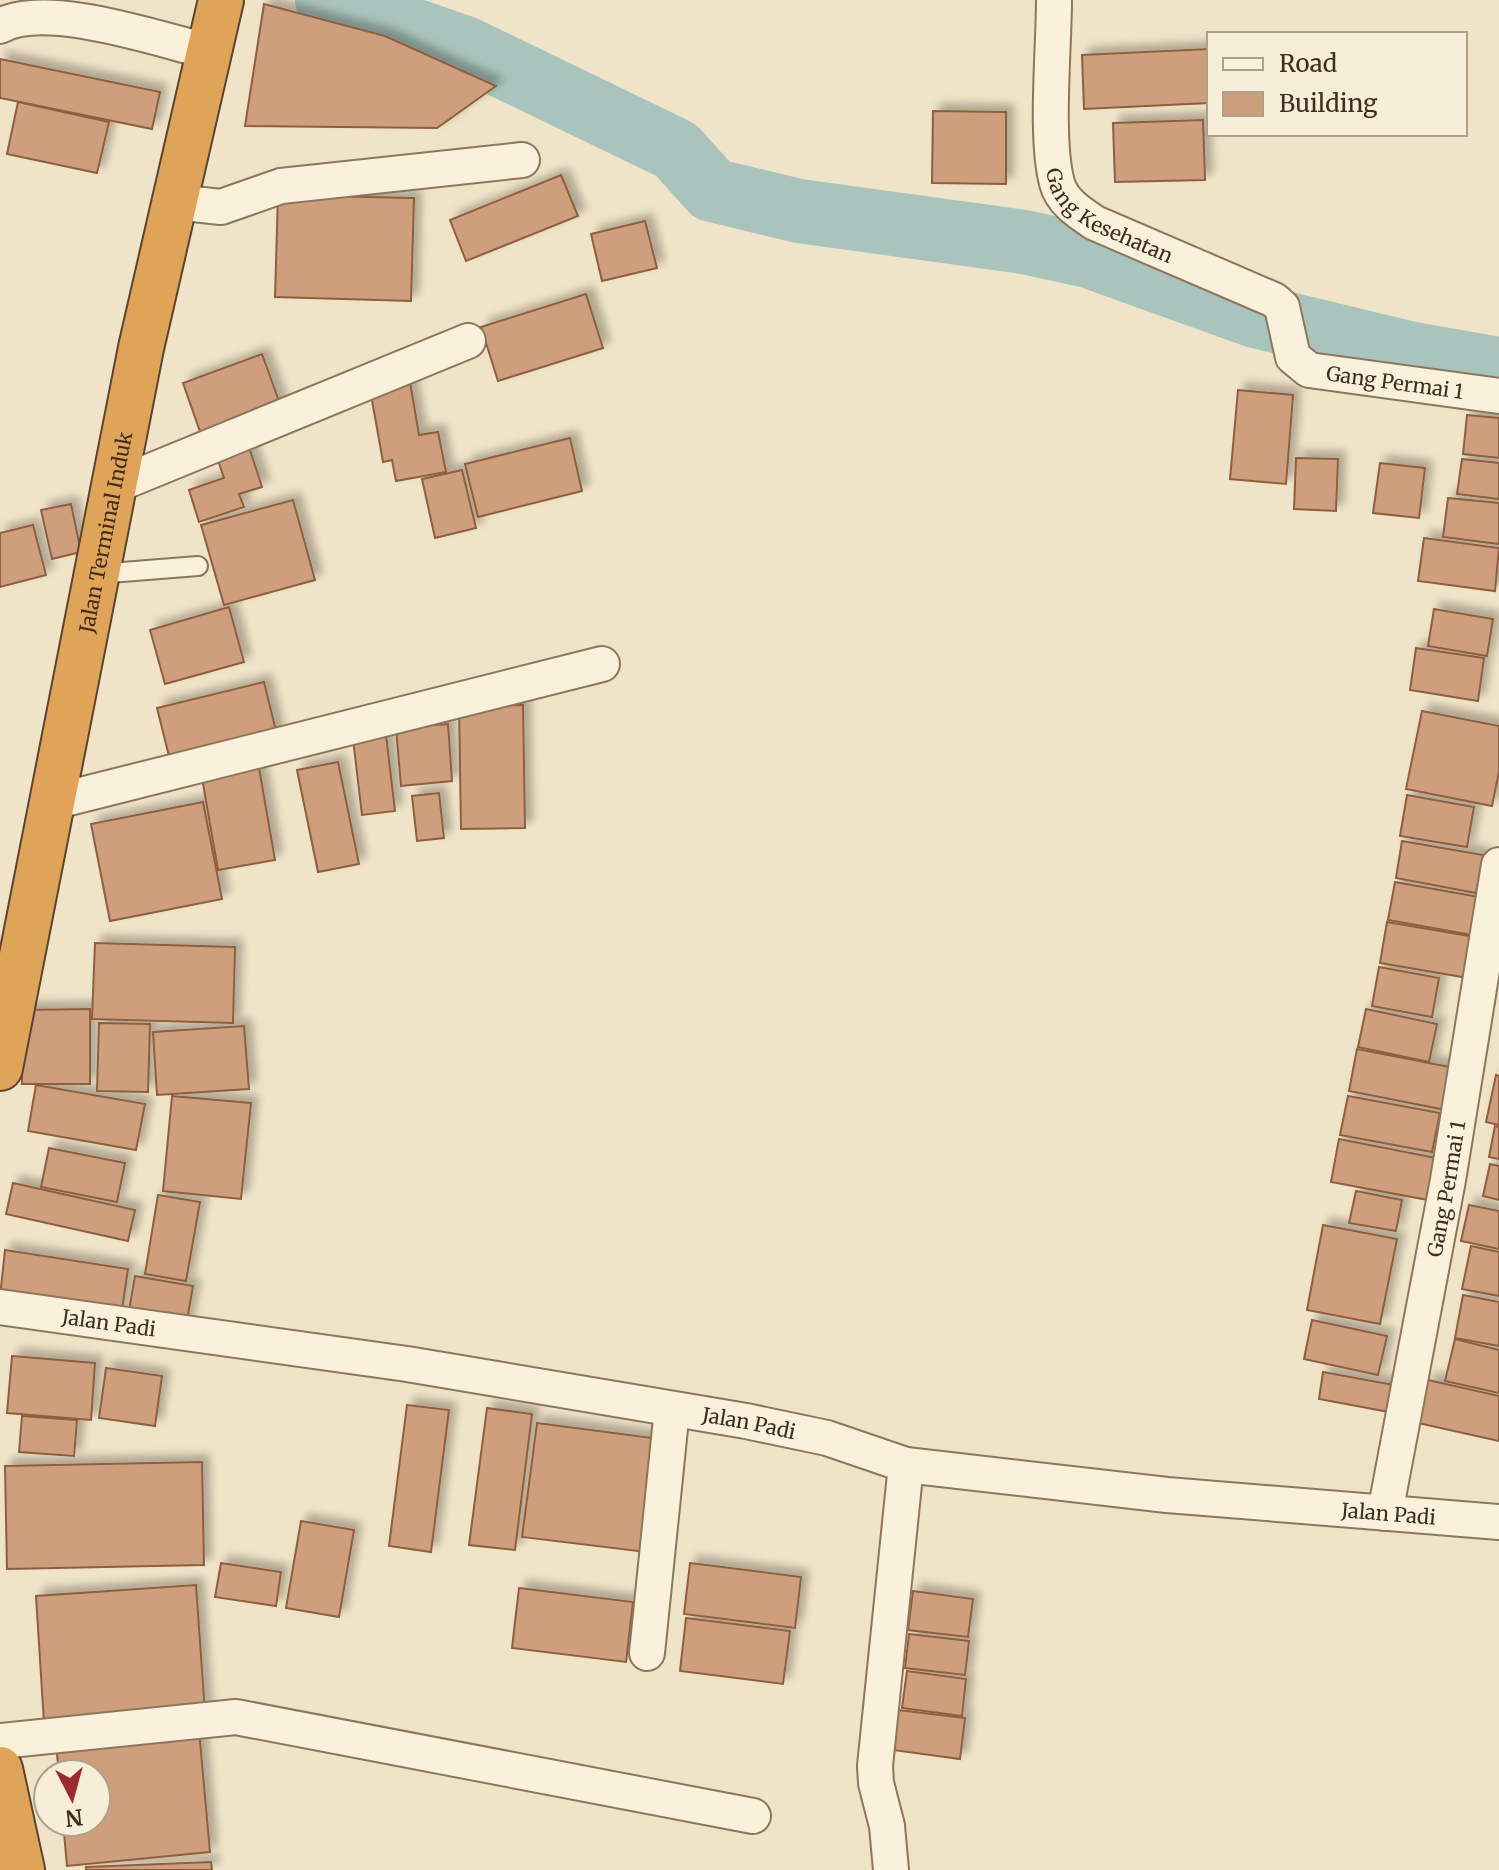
<svg xmlns="http://www.w3.org/2000/svg" width="1499" height="1870" font-family="Merriweather,serif">
	<style>
		.lines { fill: none; stroke-linecap: round; stroke-linejoin: round }
		.river { stroke: #a9c4bc; stroke-width: 64 }
		.building { fill: #cf9f7d; stroke: #8d5f41; stroke-width: 2; filter: url(#shadow) }
		.lane-casing { stroke: #8d765c; stroke-width: 22 }
		.street-casing { stroke: #8d765c; stroke-width: 38 }
		.highway-casing { stroke: #5b4430; stroke-width: 48 }
		.lane { stroke: #faf1dc; stroke-width: 18 }
		.street { stroke: #faf1dc; stroke-width: 34 }
		.highway { stroke: #e0a458; stroke-width: 44 }
		.labels { text-anchor: middle; dominant-baseline: central; stroke-width: 6; stroke-linejoin: round; paint-order: stroke }
		.street-label { font-size: 20px; fill: #3d2e20; stroke: #f7eed8 }
	</style>
	<defs>
		<filter id="shadow"><feDropShadow dx="7" dy="-7" stdDeviation="4" flood-color="#0004"/></filter>
	</defs>
	<rect width="100%" height="100%" fill="#f0e4c8"/>
	<g class="lines">
		<path class="river" d="M 327,0 L 465,48 L 676,150 L 712,190 L 799,211 L 1024,242 L 1088,256 L 1255,316 L 1413,354 L 1499,369"/>
	</g>
	<g class="building">
		<path d="M 264,4 L 385,36 L 496,86 L 437,128 L 245,126 Z"/>
		<path d="M 1209,49 L 1209,103 L 1084,109 L 1082,55 Z"/>
		<path d="M 0,59 L 160,92 L 152,129 L 0,98 Z"/>
		<path d="M 18,102 L 109,122 L 97,173 L 7,154 Z"/>
		<path d="M 933,111 L 1006,112 L 1006,184 L 932,183 Z"/>
		<path d="M 1203,120 L 1205,180 L 1115,182 L 1113,123 Z"/>
		<path d="M 561,175 L 578,216 L 466,261 L 450,220 Z"/>
		<path d="M 278,195 L 414,198 L 411,301 L 275,297 Z"/>
		<path d="M 645,221 L 657,268 L 602,281 L 591,234 Z"/>
		<path d="M 586,294 L 603,348 L 498,381 L 481,327 Z"/>
		<path d="M 262,354 L 284,415 L 204,443 L 183,383 Z"/>
		<path d="M 410,382 L 419,435 L 438,432 L 446,472 L 396,481 L 392,460 L 383,462 L 370,389 Z"/>
		<path d="M 1238,390 L 1293,395 L 1286,484 L 1230,479 Z"/>
		<path d="M 1467,415 L 1499,418 L 1499,458 L 1463,454 Z"/>
		<path d="M 570,438 L 582,491 L 478,517 L 465,464 Z"/>
		<path d="M 249,447 L 262,487 L 239,494 L 244,507 L 199,522 L 189,490 L 224,478 L 217,457 Z"/>
		<path d="M 1296,458 L 1338,459 L 1336,511 L 1294,509 Z"/>
		<path d="M 1462,459 L 1499,463 L 1499,499 L 1457,494 Z"/>
		<path d="M 1380,463 L 1425,468 L 1419,518 L 1373,513 Z"/>
		<path d="M 462,470 L 476,528 L 435,538 L 422,479 Z"/>
		<path d="M 1448,498 L 1499,503 L 1499,544 L 1443,537 Z"/>
		<path d="M 293,500 L 315,580 L 224,605 L 201,525 Z"/>
		<path d="M 71,504 L 81,552 L 52,559 L 41,510 Z"/>
		<path d="M 33,525 L 46,575 L 0,587 L 0,533 Z"/>
		<path d="M 1424,538 L 1499,548 L 1495,591 L 1418,581 Z"/>
		<path d="M 229,607 L 244,662 L 165,684 L 150,630 Z"/>
		<path d="M 1434,609 L 1493,619 L 1487,656 L 1428,646 Z"/>
		<path d="M 1416,648 L 1484,658 L 1478,701 L 1410,690 Z"/>
		<path d="M 264,682 L 278,739 L 171,764 L 157,708 Z"/>
		<path d="M 523,705 L 525,828 L 461,829 L 459,706 Z"/>
		<path d="M 1422,711 L 1499,726 L 1499,772 L 1492,806 L 1406,789 Z"/>
		<path d="M 448,724 L 452,781 L 401,786 L 396,728 Z"/>
		<path d="M 386,735 L 395,811 L 362,815 L 353,739 Z"/>
		<path d="M 258,762 L 275,860 L 218,870 L 201,772 Z"/>
		<path d="M 338,762 L 359,864 L 318,872 L 297,770 Z"/>
		<path d="M 439,793 L 444,838 L 417,841 L 412,796 Z"/>
		<path d="M 1407,795 L 1474,807 L 1467,847 L 1400,836 Z"/>
		<path d="M 203,802 L 222,899 L 110,921 L 91,824 Z"/>
		<path d="M 1402,841 L 1483,855 L 1476,893 L 1396,878 Z"/>
		<path d="M 1395,882 L 1479,897 L 1472,935 L 1388,920 Z"/>
		<path d="M 1387,922 L 1475,937 L 1468,978 L 1380,963 Z"/>
		<path d="M 95,943 L 235,947 L 233,1023 L 92,1019 Z"/>
		<path d="M 1379,967 L 1439,978 L 1432,1017 L 1372,1006 Z"/>
		<path d="M 90,1009 L 90,1084 L 22,1084 L 22,1010 Z"/>
		<path d="M 1366,1009 L 1437,1024 L 1429,1062 L 1358,1047 Z"/>
		<path d="M 99,1023 L 150,1024 L 148,1092 L 97,1091 Z"/>
		<path d="M 244,1026 L 249,1089 L 157,1095 L 153,1032 Z"/>
		<path d="M 1357,1049 L 1455,1068 L 1446,1110 L 1349,1091 Z"/>
		<path d="M 1496,1075 L 1499,1076 L 1499,1125 L 1486,1122 Z"/>
		<path d="M 36,1085 L 145,1104 L 136,1150 L 28,1131 Z"/>
		<path d="M 172,1096 L 251,1103 L 241,1199 L 163,1191 Z"/>
		<path d="M 1348,1096 L 1440,1113 L 1432,1152 L 1340,1135 Z"/>
		<path d="M 1495,1126 L 1499,1127 L 1499,1159 L 1489,1157 Z"/>
		<path d="M 1339,1139 L 1436,1158 L 1428,1200 L 1331,1182 Z"/>
		<path d="M 49,1148 L 125,1163 L 117,1202 L 41,1187 Z"/>
		<path d="M 1490,1164 L 1499,1166 L 1499,1200 L 1483,1196 Z"/>
		<path d="M 13,1183 L 135,1210 L 128,1241 L 6,1214 Z"/>
		<path d="M 1356,1191 L 1402,1200 L 1396,1231 L 1349,1223 Z"/>
		<path d="M 158,1195 L 200,1202 L 186,1281 L 145,1274 Z"/>
		<path d="M 1469,1205 L 1499,1211 L 1499,1249 L 1461,1241 Z"/>
		<path d="M 1323,1225 L 1397,1239 L 1380,1324 L 1307,1310 Z"/>
		<path d="M 1471,1246 L 1499,1252 L 1499,1296 L 1462,1289 Z"/>
		<path d="M 5,1250 L 128,1269 L 121,1316 L 0,1297 Z"/>
		<path d="M 135,1276 L 193,1286 L 186,1326 L 128,1316 Z"/>
		<path d="M 1463,1295 L 1499,1302 L 1499,1346 L 1455,1338 Z"/>
		<path d="M 1312,1320 L 1387,1336 L 1378,1375 L 1304,1359 Z"/>
		<path d="M 1455,1339 L 1499,1350 L 1499,1393 L 1445,1381 Z"/>
		<path d="M 12,1356 L 95,1363 L 91,1420 L 7,1413 Z"/>
		<path d="M 106,1368 L 162,1376 L 155,1426 L 99,1418 Z"/>
		<path d="M 1323,1372 L 1394,1385 L 1389,1412 L 1319,1399 Z"/>
		<path d="M 1428,1380 L 1499,1396 L 1499,1441 L 1418,1423 Z"/>
		<path d="M 407,1405 L 449,1410 L 431,1552 L 389,1546 Z"/>
		<path d="M 487,1408 L 532,1414 L 515,1550 L 469,1545 Z"/>
		<path d="M 22,1416 L 77,1420 L 74,1456 L 19,1452 Z"/>
		<path d="M 537,1423 L 660,1439 L 646,1552 L 522,1537 Z"/>
		<path d="M 202,1462 L 204,1565 L 7,1569 L 5,1466 Z"/>
		<path d="M 301,1521 L 354,1530 L 339,1617 L 286,1608 Z"/>
		<path d="M 221,1563 L 281,1572 L 276,1606 L 215,1597 Z"/>
		<path d="M 690,1563 L 801,1577 L 795,1628 L 684,1614 Z"/>
		<path d="M 196,1585 L 205,1712 L 44,1723 L 36,1596 Z"/>
		<path d="M 519,1588 L 633,1602 L 626,1662 L 512,1648 Z"/>
		<path d="M 913,1591 L 973,1599 L 968,1637 L 908,1630 Z"/>
		<path d="M 686,1618 L 790,1631 L 783,1684 L 680,1671 Z"/>
		<path d="M 909,1634 L 969,1641 L 965,1675 L 905,1668 Z"/>
		<path d="M 907,1671 L 966,1679 L 962,1716 L 902,1708 Z"/>
		<path d="M 898,1710 L 965,1718 L 960,1759 L 893,1750 Z"/>
		<path d="M 199,1730 L 210,1852 L 67,1866 L 63,1822 L 96,1822 L 96,1774 L 59,1774 L 56,1744 Z"/>
		<path d="M 211,1862 L 212,1870 L 86,1870 L 86,1867 Z"/>
	</g>
	<g class="lines">
		<g class="lane-casing">
			<path id="lane" d="M 97,574 L 198,566"/>
		</g>
		<g class="street-casing">
			<g id="street">
				<path id="s1" d="M 1054,0 C 1054,48 1045,139 1057,183 C 1062,202 1080,213 1095,223 L 1274,300 L 1282,307 L 1293,357 L 1309,370 L 1499,396"/>
				<path d="M 0,26 C 46,0 160,40 211,52"/>
				<path d="M 175,202 L 221,207 L 281,186 L 522,160"/>
				<path d="M 114,486 L 468,341"/>
				<path d="M 53,802 L 602,664"/>
				<path id="s2" d="M 0,1307 L 407,1364 L 746,1421 L 827,1438 L 906,1465 L 1167,1495 L 1499,1522"/>
				<path id="s3" d="M 1385,1513 L 1448,1180 L 1499,865"/>
				<path d="M 647,1653 L 672,1409"/>
				<path d="M 0,1741 L 236,1717 L 753,1816"/>
				<path d="M 891,1870 L 887,1826 L 876,1783 L 875,1766 L 906,1465"/>
			</g>
		</g>
		<g class="highway-casing">
			<g id="highway">
				<path id="s4" d="M 0,1068 L 141,348 L 221,0"/>
				<path d="M 0,1769 L 22,1870"/>
			</g>
		</g>
		<use href="#lane" class="lane"/>
		<use href="#street" class="street"/>
		<use href="#highway" class="highway"/>
	</g>
	<g class="labels">
		<g class="street-label">
			<text stroke="none"><textPath href="#s1" startOffset="246">Gang Kesehatan</textPath></text>
			<text stroke="none"><textPath href="#s1" startOffset="604">Gang Permai 1</textPath></text>
			<text stroke="none"><textPath href="#s4" startOffset="546">Jalan Terminal Induk</textPath></text>
			<text stroke="none"><textPath href="#s3" startOffset="330">Gang Permai 1</textPath></text>
			<text stroke="none"><textPath href="#s2" startOffset="110">Jalan Padi</textPath></text>
			<text stroke="none"><textPath href="#s2" startOffset="758">Jalan Padi</textPath></text>
			<text stroke="none"><textPath href="#s2" startOffset="1406">Jalan Padi</textPath></text>
		</g>
	</g>
	<rect x="1207" y="32" width="260" height="104" fill="#f7eed8" stroke="#ada18e" stroke-width="2"/>
	<rect x="1223" y="58" width="40" height="12" fill="#faf1dc" stroke="#ada18e" stroke-width="2"/>
	<text x="1279" y="72" font-size="24" fill="#3d2e20">Road</text>
	<rect x="1223" y="92" width="40" height="24" fill="#cf9f7d" stroke="#ada18e" stroke-width="2"/>
	<text x="1279" y="112" font-size="24" fill="#3d2e20">Building</text>
	<g transform="translate(72 1798) rotate(174)"><circle r="38" fill="#f7eed8" stroke="#ada18e" stroke-width="2"/>
	<path d="M0-6L14 30L0 20L-14 30Z" fill="#9e2a2b"/>
	<text y="-12" font-size="22" font-weight="bold" text-anchor="middle" fill="#3d2e20">N</text>
	</g>
</svg>
